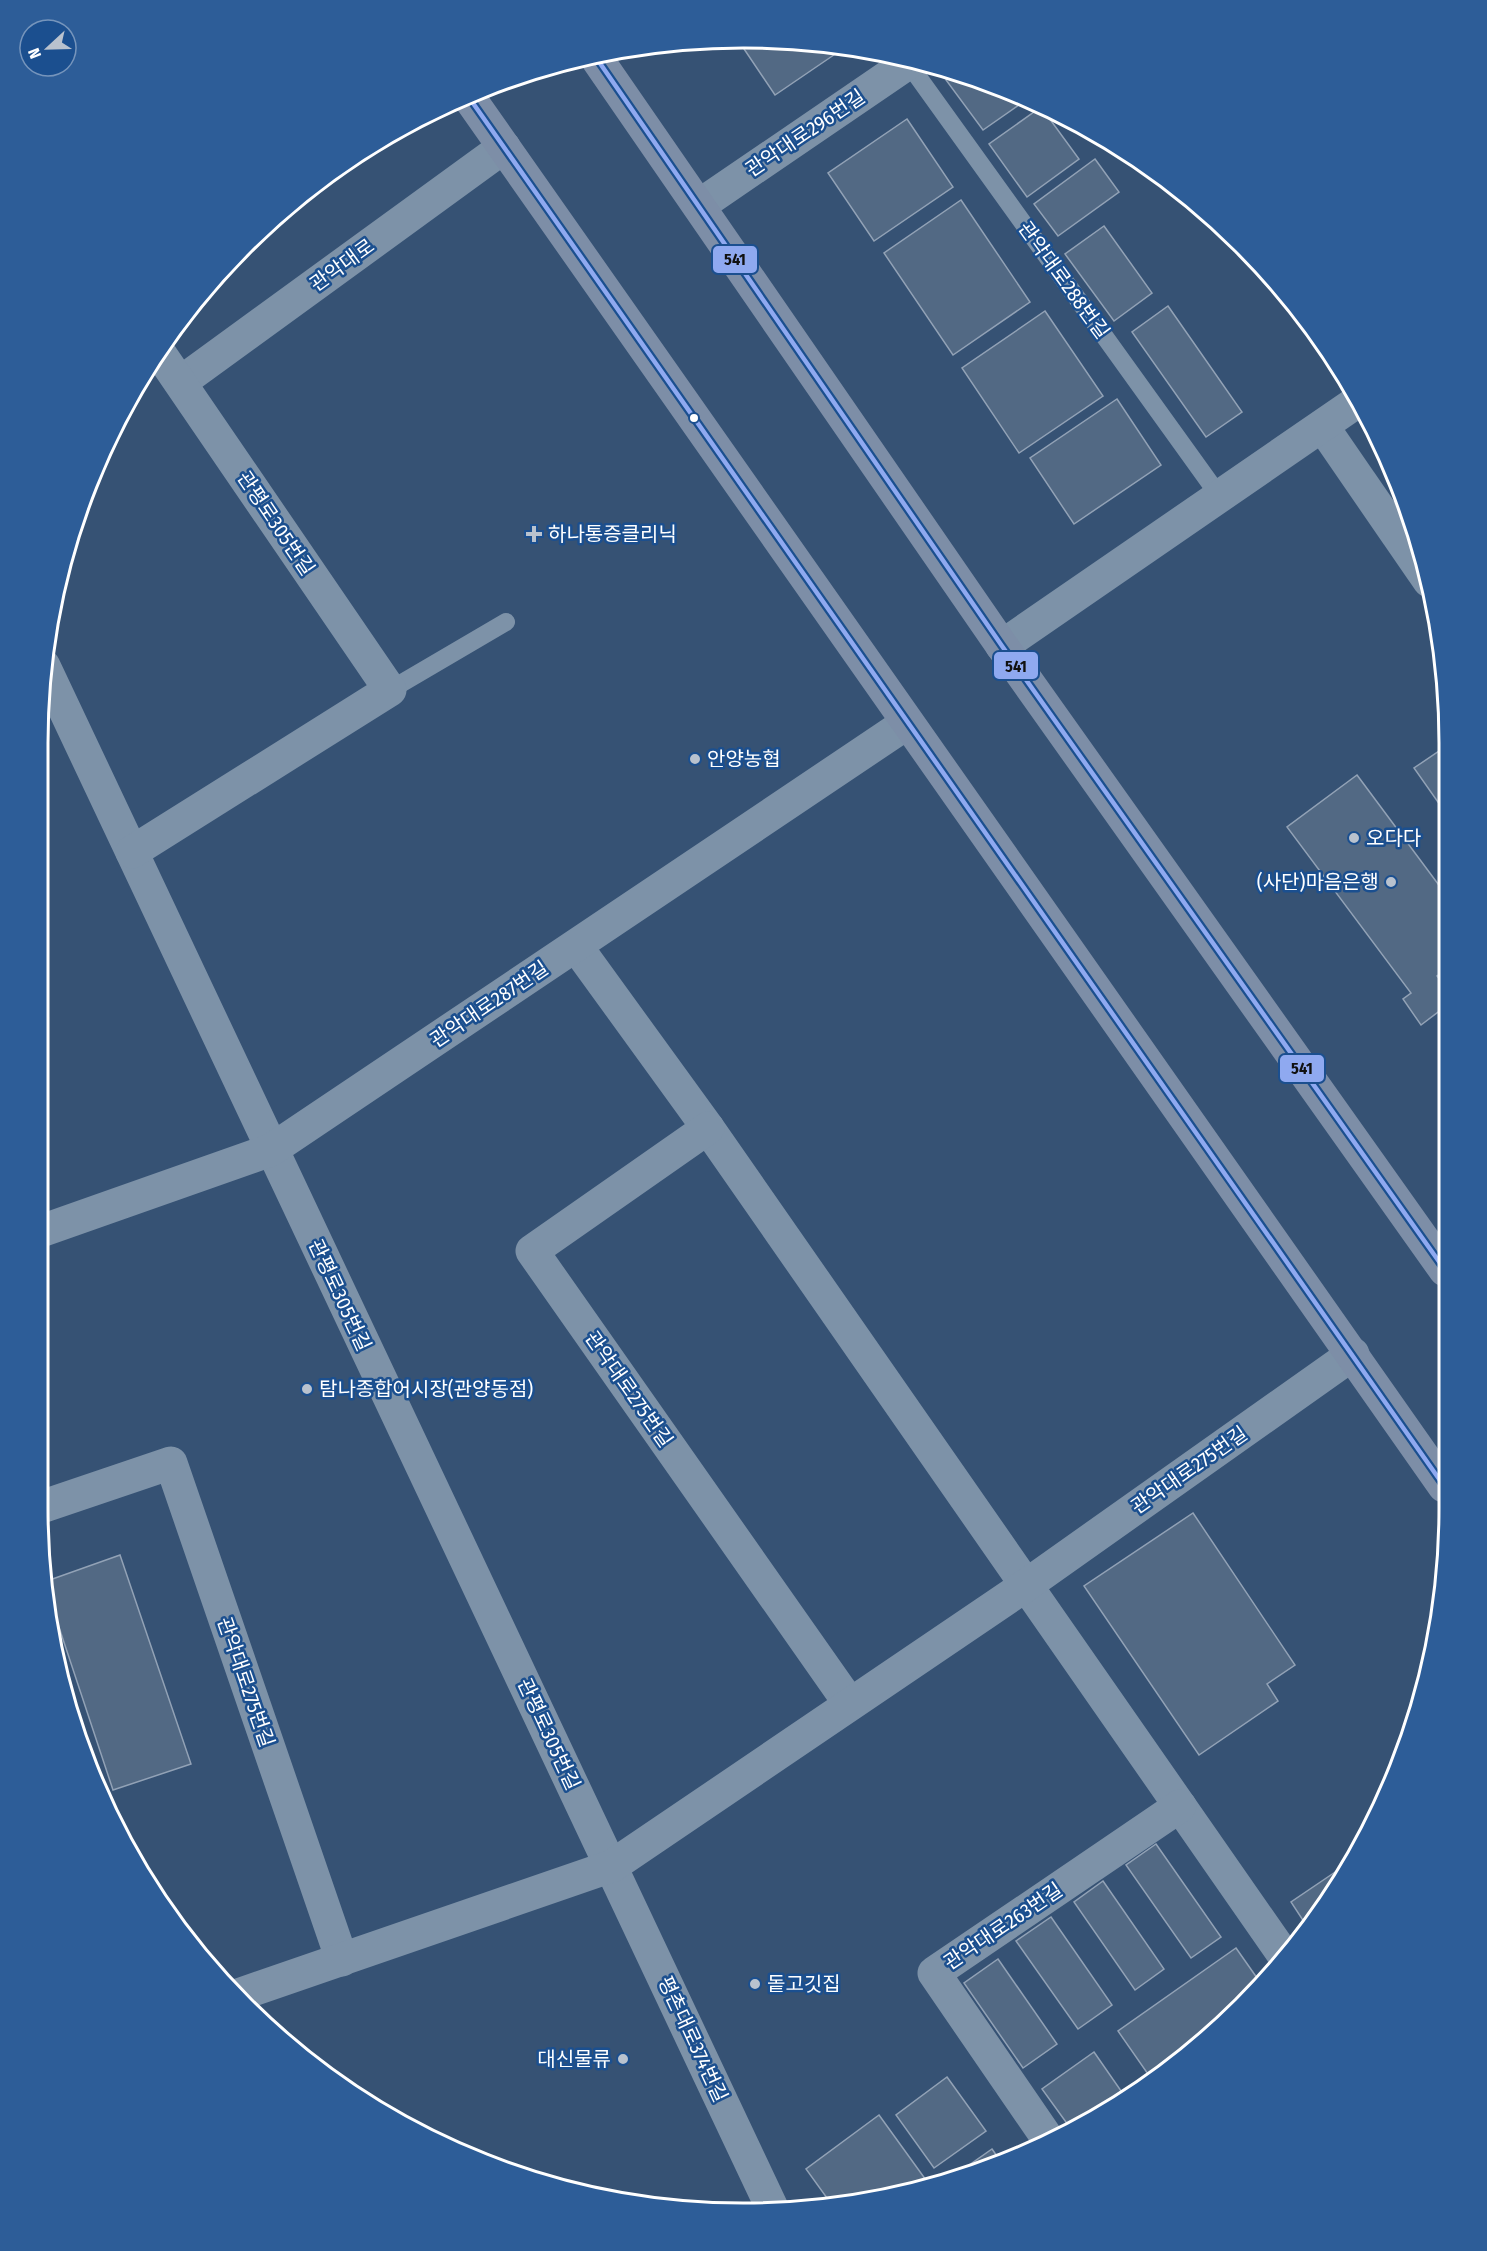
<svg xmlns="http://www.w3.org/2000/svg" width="1487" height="2251" font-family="'Fira Sans Condensed','Noto Sans KR',sans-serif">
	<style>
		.building { fill: #526984; stroke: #92a2b6; stroke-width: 1.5 }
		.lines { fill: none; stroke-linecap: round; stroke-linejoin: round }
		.lane { stroke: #7d92a8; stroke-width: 18 }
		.street { stroke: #7d92a8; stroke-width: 33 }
		.primary { stroke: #7d8ea7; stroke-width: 33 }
		.bus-1-casing { stroke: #1b4f8f; stroke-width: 9 }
		.bus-1 { stroke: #8fa9f0; stroke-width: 4.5 }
		.bus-dot { fill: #fff; stroke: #1b4f8f; stroke-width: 2 }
		.poi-dot { fill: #b9c2ce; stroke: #1b4f8f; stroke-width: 2 }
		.labels { text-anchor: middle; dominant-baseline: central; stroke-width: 5; stroke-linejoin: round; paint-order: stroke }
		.street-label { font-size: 20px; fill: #fff; stroke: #1b4f8f }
		.poi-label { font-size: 20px; fill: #fff; stroke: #1b4f8f; text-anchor: start }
		.rim { fill: none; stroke: #fff; stroke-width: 3 }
		.line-badge { stroke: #1b4f8f; stroke-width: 2 }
		.pale-badge-label { font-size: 16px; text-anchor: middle; font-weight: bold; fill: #111 }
	</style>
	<rect width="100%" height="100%" fill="#365274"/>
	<g class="building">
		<path d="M 738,40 L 836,44 L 847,46 L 775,95 Z"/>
		<path d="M 957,72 L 971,75 L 1026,100 L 983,130 L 946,80 Z"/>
		<path d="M 1041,107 L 1079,159 L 1027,197 L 989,144 Z"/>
		<path d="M 907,119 L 953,187 L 874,241 L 828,173 Z"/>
		<path d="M 1095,159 L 1119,192 L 1058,236 L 1034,204 Z"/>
		<path d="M 961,200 L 1030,302 L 953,355 L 884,253 Z"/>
		<path d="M 1104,226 L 1152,293 L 1114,321 L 1065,254 Z"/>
		<path d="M 1168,306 L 1242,412 L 1206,437 L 1132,332 Z"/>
		<path d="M 1045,311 L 1103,396 L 1019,453 L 962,368 Z"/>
		<path d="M 1117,399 L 1161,465 L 1074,524 L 1030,458 Z"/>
		<path d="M 1448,745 L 1447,800 L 1440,805 L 1414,768 Z"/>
		<path d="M 1357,775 L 1447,896 L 1447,969 L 1437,976 L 1447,989 L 1446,1006 L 1421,1025 L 1403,999 L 1411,993 L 1287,827 Z"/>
		<path d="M 1193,1513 L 1295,1665 L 1267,1684 L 1278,1701 L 1199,1755 L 1084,1586 Z"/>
		<path d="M 120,1555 L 191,1764 L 113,1790 L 44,1582 Z"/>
		<path d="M 1156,1844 L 1221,1937 L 1191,1958 L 1126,1865 Z"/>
		<path d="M 1347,1864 L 1306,1925 L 1291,1902 Z"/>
		<path d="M 1103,1881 L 1164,1969 L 1135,1990 L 1074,1902 Z"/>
		<path d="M 1051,1917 L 1112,2005 L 1078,2029 L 1016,1941 Z"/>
		<path d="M 1236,1948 L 1262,1985 L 1219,2029 L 1150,2077 L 1118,2031 Z"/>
		<path d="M 998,1959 L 1057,2044 L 1023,2068 L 964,1983 Z"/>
		<path d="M 1094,2052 L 1126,2098 L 1096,2119 L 1071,2129 L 1042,2089 Z"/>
		<path d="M 947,2077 L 986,2131 L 934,2168 L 896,2115 Z"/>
		<path d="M 879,2115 L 931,2187 L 832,2205 L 806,2169 Z"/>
		<path d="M 992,2149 L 999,2159 L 968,2172 L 965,2168 Z"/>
	</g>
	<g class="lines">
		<g class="lane">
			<path d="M 908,63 L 1220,497"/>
			<path d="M 390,690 L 506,622"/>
		</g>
		<g class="street">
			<path d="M 700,205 L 911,61"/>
			<path d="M 181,382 L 504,147"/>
			<path d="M 1323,427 L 1429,581"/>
			<path d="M 1002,646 L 1358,401"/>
			<path d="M 44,666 L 774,2212"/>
			<path d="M 132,852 L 390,690 L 161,355"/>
			<path d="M 576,946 L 708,1128 L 1285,1957"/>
			<path d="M 708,1128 L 532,1251 L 850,1704"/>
			<path d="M 44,1230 L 271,1150 L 907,723"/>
			<path d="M 44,1506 L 171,1463 L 342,1960"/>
			<path d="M 235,1996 L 612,1866 L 1025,1586 L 1353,1354"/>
			<path d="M 1048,2139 L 934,1973 L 1180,1806"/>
		</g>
		<g class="primary">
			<path d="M 595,56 L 1002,646 L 1445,1270"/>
			<path d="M 468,96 L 1444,1486"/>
		</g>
		<g class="bus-1-casing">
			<g id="bus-1">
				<path d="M 595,56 L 1002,646 L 1445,1270"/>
				<path d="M 468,96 L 1444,1486"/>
			</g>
		</g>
		<use href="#bus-1" class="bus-1"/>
	</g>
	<circle class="bus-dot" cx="694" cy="418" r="5"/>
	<g class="poi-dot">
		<path d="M531 525h6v6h6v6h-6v6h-6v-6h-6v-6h6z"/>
		<circle cx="695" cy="759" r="6"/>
		<circle cx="1354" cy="838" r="6"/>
		<circle cx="1391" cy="882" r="6"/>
		<circle cx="307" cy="1389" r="6"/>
		<circle cx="755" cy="1984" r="6"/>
		<circle cx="623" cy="2059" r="6"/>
	</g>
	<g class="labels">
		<g class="street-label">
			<text transform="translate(805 133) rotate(-34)">관악대로296번길</text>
			<text transform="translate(342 265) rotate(-36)">관악대로</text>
			<text transform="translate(1064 280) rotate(54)">관악대로288번길</text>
			<text transform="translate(276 523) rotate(56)">관평로305번길</text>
			<text transform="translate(489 1004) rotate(-34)">관악대로287번길</text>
			<text transform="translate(340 1295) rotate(65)">관평로305번길</text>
			<text transform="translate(629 1389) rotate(55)">관악대로275번길</text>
			<text transform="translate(1189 1470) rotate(-35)">관악대로275번길</text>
			<text transform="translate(246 1682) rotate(71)">관악대로275번길</text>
			<text transform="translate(549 1734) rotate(65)">관평로305번길</text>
			<text transform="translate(1003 1926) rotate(-34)">관악대로263번길</text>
			<text transform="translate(693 2039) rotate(65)">평촌대로374번길</text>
		</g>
		<g class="poi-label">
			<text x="548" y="534">하나통증클리닉</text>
			<text x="707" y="759">안양농협</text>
			<text x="1366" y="838">오다다</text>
			<text x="1379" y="882" text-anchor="end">(사단)마음은행</text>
			<text x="319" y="1389">탐나종합어시장(관양동점)</text>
			<text x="767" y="1984">돝고깃집</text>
			<text x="611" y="2059" text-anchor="end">대신물류</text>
		</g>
	</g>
	<path d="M0 0H1487V2251H0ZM743 48H744A695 695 0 0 1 1439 743V1508A695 695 0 0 1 744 2203H743A695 695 0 0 1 48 1508V743A695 695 0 0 1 743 48Z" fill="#2d5d98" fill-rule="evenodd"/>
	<path class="rim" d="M743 48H744A695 695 0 0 1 1439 743V1508A695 695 0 0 1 744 2203H743A695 695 0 0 1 48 1508V743A695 695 0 0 1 743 48Z"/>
	<g class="line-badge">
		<rect x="712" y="245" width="46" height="29" rx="6" fill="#8fa9f0"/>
		<rect x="993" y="651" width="46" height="29" rx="6" fill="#8fa9f0"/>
		<rect x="1279" y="1054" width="46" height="29" rx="6" fill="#8fa9f0"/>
	</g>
	<g class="pale-badge-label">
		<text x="735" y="265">541</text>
		<text x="1016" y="672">541</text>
		<text x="1302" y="1074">541</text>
	</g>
	<g transform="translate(48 48) rotate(248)"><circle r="28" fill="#1b4f8f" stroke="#7695bc" stroke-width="1.5"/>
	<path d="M0-4.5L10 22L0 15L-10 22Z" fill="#b9c2ce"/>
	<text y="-9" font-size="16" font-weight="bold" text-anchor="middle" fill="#ffffff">N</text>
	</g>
</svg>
